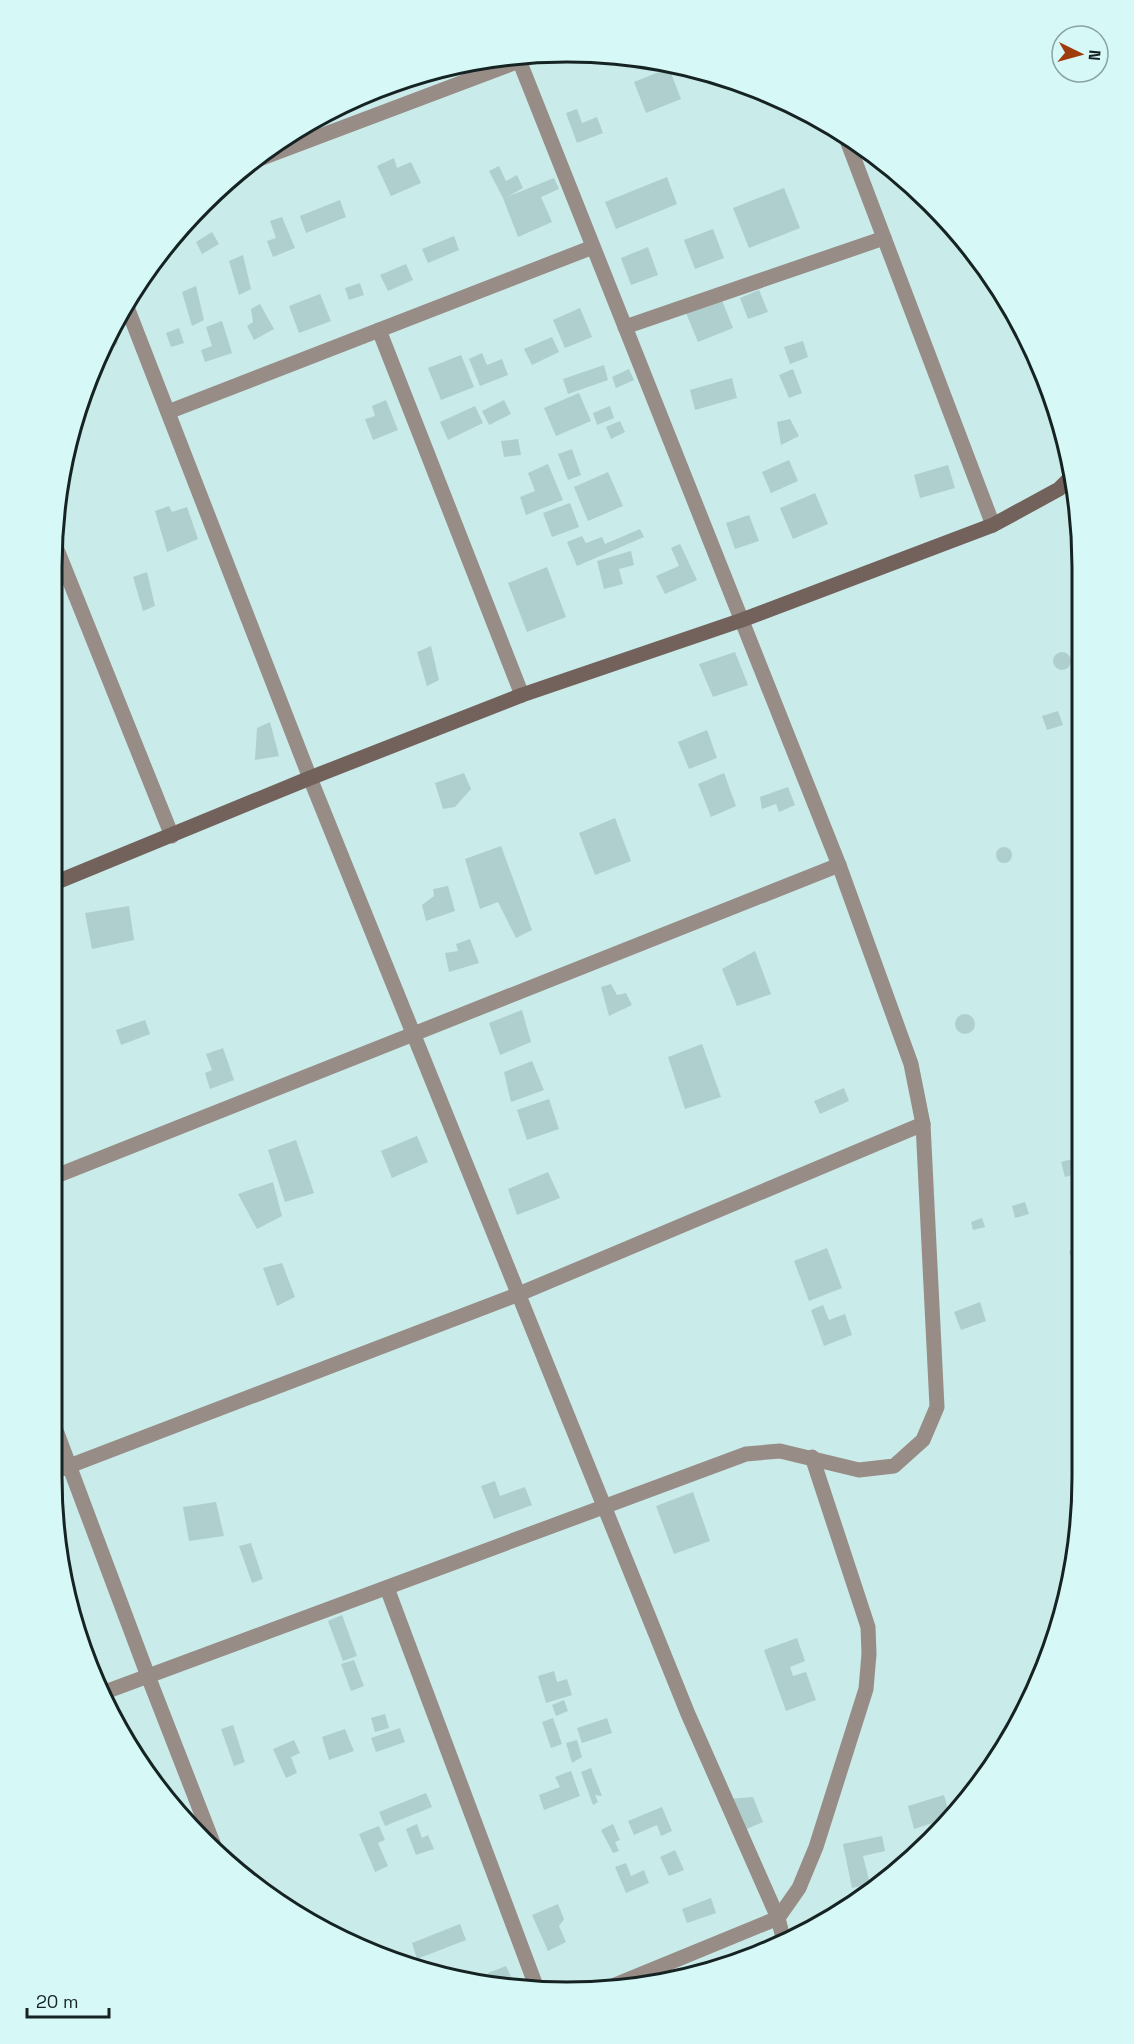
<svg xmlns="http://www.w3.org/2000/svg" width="1134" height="2044" font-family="'Space Grotesk',sans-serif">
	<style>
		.building { fill: #aecfcd }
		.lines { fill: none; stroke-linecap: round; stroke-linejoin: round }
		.minor { stroke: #988c87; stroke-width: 15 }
		.secondary { stroke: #73625c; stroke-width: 15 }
		.rim { fill: none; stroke: #162323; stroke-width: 3 }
	</style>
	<rect width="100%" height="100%" fill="#c9ebe9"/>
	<g class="building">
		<path d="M 669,68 L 681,99 L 646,113 L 634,82 Z"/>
		<path d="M 577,109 L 582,123 L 597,117 L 603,133 L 577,143 L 566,113 Z"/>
		<path d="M 394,158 L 397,168 L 411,162 L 421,183 L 391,196 L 377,166 Z"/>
		<path d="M 499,166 L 506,181 L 517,175 L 523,188 L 507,197 L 554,178 L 559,189 L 541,197 L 552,222 L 518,237 L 503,198 L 489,171 Z"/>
		<path d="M 667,177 L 677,204 L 616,229 L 605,202 Z"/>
		<path d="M 784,188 L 800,228 L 749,248 L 733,208 Z"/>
		<path d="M 340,200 L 346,217 L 306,233 L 300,216 Z"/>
		<path d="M 282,217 L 295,248 L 273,257 L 267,241 L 276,238 L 270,221 Z"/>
		<path d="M 713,229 L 724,258 L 695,269 L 684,240 Z"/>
		<path d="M 212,232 L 219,244 L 202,254 L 196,242 Z"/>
		<path d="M 454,236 L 459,250 L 428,263 L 422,249 Z"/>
		<path d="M 648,247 L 658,275 L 631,285 L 621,258 Z"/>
		<path d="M 243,255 L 251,289 L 239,295 L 229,261 Z"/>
		<path d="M 406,264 L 413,280 L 388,291 L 380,275 Z"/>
		<path d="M 360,283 L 364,295 L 349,300 L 345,288 Z"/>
		<path d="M 196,286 L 204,320 L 192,326 L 182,292 Z"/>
		<path d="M 759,290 L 768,312 L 748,319 L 740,298 Z"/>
		<path d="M 320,294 L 331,321 L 299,333 L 289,306 Z"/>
		<path d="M 721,298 L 733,328 L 698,342 L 686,313 Z"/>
		<path d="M 260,304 L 274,329 L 254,340 L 247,326 L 253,322 L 251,309 Z"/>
		<path d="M 580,308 L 592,337 L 565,348 L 553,320 Z"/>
		<path d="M 222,321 L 232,353 L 205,362 L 201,350 L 212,346 L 206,327 Z"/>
		<path d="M 113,325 L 118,343 L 102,358 L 101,355 Z"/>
		<path d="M 179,328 L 184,343 L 171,347 L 166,333 Z"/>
		<path d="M 552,337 L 559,352 L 532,365 L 524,349 Z"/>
		<path d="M 803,341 L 808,357 L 790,364 L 784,347 Z"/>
		<path d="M 482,353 L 487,365 L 502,359 L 508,375 L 480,386 L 469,359 Z"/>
		<path d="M 461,355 L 474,387 L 441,400 L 428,368 Z"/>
		<path d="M 604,365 L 608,380 L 568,394 L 563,379 Z"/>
		<path d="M 629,369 L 634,380 L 616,388 L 612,377 Z"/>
		<path d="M 793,369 L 802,393 L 789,398 L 779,375 Z"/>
		<path d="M 732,378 L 737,398 L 695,410 L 690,390 Z"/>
		<path d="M 579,393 L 591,421 L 556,436 L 544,408 Z"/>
		<path d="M 386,400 L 398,430 L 373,440 L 365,419 L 375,416 L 372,406 Z"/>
		<path d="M 504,400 L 511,414 L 489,425 L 482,411 Z"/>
		<path d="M 475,406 L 483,423 L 448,440 L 440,422 Z"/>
		<path d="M 610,406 L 614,418 L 597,425 L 593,413 Z"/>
		<path d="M 790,419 L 799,436 L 781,445 L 777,422 Z"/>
		<path d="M 620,421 L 625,432 L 611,439 L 606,427 Z"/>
		<path d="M 518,439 L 521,455 L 504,457 L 501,441 Z"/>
		<path d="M 572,449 L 581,475 L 568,480 L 558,454 Z"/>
		<path d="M 789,460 L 798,481 L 771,493 L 762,472 Z"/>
		<path d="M 548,464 L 563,500 L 526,515 L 520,497 L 535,491 L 528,473 Z"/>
		<path d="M 948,465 L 955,488 L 920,498 L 914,475 Z"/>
		<path d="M 608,472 L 623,506 L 588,521 L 574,487 Z"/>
		<path d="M 815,493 L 828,524 L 793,539 L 780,508 Z"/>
		<path d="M 570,503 L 579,527 L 552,537 L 543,513 Z"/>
		<path d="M 169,506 L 172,512 L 187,507 L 198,539 L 167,552 L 155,511 Z"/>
		<path d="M 749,515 L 759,541 L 735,549 L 726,523 Z"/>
		<path d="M 640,529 L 644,537 L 577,566 L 567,542 L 582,536 L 586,543 L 602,537 L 605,544 Z"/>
		<path d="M 680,544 L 697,580 L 665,594 L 656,576 L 679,566 L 671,548 Z"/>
		<path d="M 631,551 L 634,565 L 619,569 L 623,584 L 604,589 L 597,561 Z"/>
		<path d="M 547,567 L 566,617 L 527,632 L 508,583 Z"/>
		<path d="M 147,572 L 155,606 L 143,611 L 133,577 Z"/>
		<path d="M 431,646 L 439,680 L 427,686 L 417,652 Z"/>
		<circle cx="1062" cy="661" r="9"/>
		<path d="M 735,652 L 748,685 L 713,697 L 699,664 Z"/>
		<path d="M 1058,711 L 1063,725 L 1047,730 L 1042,716 Z"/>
		<path d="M 270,722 L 279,756 L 255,760 L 257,728 Z"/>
		<path d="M 707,730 L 717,758 L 689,769 L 678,742 Z"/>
		<path d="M 464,773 L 471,789 L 455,807 L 443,809 L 435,783 Z"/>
		<path d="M 724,773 L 736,806 L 711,817 L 698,784 Z"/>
		<path d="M 788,787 L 795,805 L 779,812 L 776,804 L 762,809 L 760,797 Z"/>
		<path d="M 615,818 L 631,861 L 595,875 L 579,833 Z"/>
		<path d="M 501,846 L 532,930 L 516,938 L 498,902 L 480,909 L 465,859 Z"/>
		<circle cx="1004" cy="855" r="8"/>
		<path d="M 448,886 L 455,911 L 426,921 L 422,905 L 434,896 L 433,889 Z"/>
		<path d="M 129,906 L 134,940 L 92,949 L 85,913 Z"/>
		<path d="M 470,939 L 479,963 L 449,972 L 445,953 L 458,951 L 456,944 Z"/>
		<path d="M 755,951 L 771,994 L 737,1006 L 722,969 Z"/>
		<path d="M 611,984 L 617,995 L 626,993 L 632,1005 L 609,1016 L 601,987 Z"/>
		<path d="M 522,1010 L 531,1042 L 500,1055 L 489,1023 Z"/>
		<circle cx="965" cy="1024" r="10"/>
		<path d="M 145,1020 L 150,1034 L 121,1045 L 116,1030 Z"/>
		<path d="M 702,1044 L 721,1097 L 685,1109 L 668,1057 Z"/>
		<path d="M 223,1048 L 234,1080 L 210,1089 L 205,1073 L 212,1070 L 206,1054 Z"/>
		<path d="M 532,1061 L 544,1090 L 511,1102 L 504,1072 Z"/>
		<path d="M 844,1088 L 849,1101 L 820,1114 L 814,1101 Z"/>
		<path d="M 549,1099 L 559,1129 L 527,1140 L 517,1110 Z"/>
		<path d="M 417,1136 L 428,1162 L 392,1178 L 381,1151 Z"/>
		<path d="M 296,1140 L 314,1193 L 285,1202 L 268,1150 Z"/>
		<path d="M 1076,1158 L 1080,1173 L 1065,1177 L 1061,1162 Z"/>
		<path d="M 548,1172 L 560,1198 L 517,1215 L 508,1189 Z"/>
		<path d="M 273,1182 L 282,1216 L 257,1229 L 238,1194 Z"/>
		<path d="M 1025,1202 L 1029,1214 L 1015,1218 L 1012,1206 Z"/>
		<path d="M 982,1218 L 985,1227 L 973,1230 L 971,1222 Z"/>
		<path d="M 1081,1247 L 1081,1279 L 1078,1280 L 1069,1251 Z"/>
		<path d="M 827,1248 L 842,1288 L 809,1301 L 794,1261 Z"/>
		<path d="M 282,1263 L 295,1297 L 277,1306 L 263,1268 Z"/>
		<path d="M 980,1302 L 986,1321 L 961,1330 L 954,1312 Z"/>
		<path d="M 823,1305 L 829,1320 L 845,1314 L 852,1335 L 824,1346 L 811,1310 Z"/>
		<path d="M 495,1481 L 500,1496 L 525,1487 L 532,1505 L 494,1519 L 481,1486 Z"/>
		<path d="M 693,1492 L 710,1541 L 674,1554 L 656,1506 Z"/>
		<path d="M 216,1502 L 224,1536 L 189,1541 L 183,1507 Z"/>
		<path d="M 251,1543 L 263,1579 L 252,1583 L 239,1546 Z"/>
		<path d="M 342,1615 L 357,1656 L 343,1661 L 328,1621 Z"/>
		<path d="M 797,1638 L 805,1661 L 790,1667 L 793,1676 L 806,1672 L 816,1700 L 786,1711 L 764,1650 Z"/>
		<path d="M 354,1660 L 364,1686 L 351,1691 L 341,1664 Z"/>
		<path d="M 554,1671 L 557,1682 L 567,1679 L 572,1695 L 546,1703 L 538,1676 Z"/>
		<path d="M 564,1700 L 568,1711 L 556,1716 L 552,1705 Z"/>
		<path d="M 385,1714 L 389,1728 L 375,1732 L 371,1718 Z"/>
		<path d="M 553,1718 L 562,1744 L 551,1748 L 542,1722 Z"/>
		<path d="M 607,1718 L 612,1733 L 582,1743 L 577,1728 Z"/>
		<path d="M 233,1725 L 245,1762 L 234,1766 L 221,1729 Z"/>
		<path d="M 400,1728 L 405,1742 L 376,1752 L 371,1738 Z"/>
		<path d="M 345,1729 L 354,1751 L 329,1760 L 322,1737 Z"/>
		<path d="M 294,1740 L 300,1753 L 291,1757 L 297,1773 L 286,1778 L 273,1749 Z"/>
		<path d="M 577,1740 L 582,1757 L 572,1763 L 566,1743 Z"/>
		<path d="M 591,1768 L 602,1796 L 595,1795 L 598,1802 L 593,1805 L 581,1772 Z"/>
		<path d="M 571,1771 L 580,1796 L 544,1810 L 539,1795 L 560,1787 L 555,1777 Z"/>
		<path d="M 426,1793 L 432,1807 L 385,1826 L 379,1812 Z"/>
		<path d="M 944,1795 L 949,1813 L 945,1819 L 914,1829 L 908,1806 Z"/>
		<path d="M 753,1797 L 763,1822 L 742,1831 L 730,1799 Z"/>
		<path d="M 662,1807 L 672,1831 L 661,1836 L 657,1825 L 634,1835 L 628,1821 Z"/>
		<path d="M 417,1824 L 422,1838 L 428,1835 L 434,1849 L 416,1855 L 406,1829 Z"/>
		<path d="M 613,1824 L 620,1840 L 615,1842 L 619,1851 L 613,1853 L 601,1830 Z"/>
		<path d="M 379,1826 L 385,1840 L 378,1843 L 388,1866 L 375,1872 L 359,1834 Z"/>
		<path d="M 882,1836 L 885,1851 L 863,1856 L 870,1884 L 852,1888 L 843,1844 Z"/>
		<path d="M 675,1850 L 684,1870 L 669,1876 L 660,1857 Z"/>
		<path d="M 626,1863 L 631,1876 L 644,1870 L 649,1883 L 626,1893 L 615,1867 Z"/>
		<path d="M 711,1898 L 716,1913 L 687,1923 L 682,1909 Z"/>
		<path d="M 558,1904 L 564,1919 L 559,1926 L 566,1942 L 548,1951 L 532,1915 Z"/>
		<path d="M 460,1924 L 466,1940 L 417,1959 L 412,1943 Z"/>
		<path d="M 506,1966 L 514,1983 L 492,1981 L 488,1973 Z"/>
	</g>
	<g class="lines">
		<g class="minor">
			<path d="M 845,135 L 993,525"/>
			<path d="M 246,164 L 543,52"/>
			<path d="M 125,302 L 310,778 L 688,1714 L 778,1918 L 784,1942"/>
			<path d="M 625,327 L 884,238"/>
			<path d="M 379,330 L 522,695"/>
			<path d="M 168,412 L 593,247"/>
			<path d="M 52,537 L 172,836"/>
			<path d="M 51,1178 L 839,865"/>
			<path d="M 51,1417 L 148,1676 L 213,1843"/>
			<path d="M 51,1473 L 519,1294 L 923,1124"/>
			<path d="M 387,1588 L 536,1986"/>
			<path d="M 105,1692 L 746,1454 L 780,1451 L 859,1470 L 894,1466 L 923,1440 L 937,1407 L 923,1124 L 911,1064 L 839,865 L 517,55"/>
			<path d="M 598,1992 L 778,1918 L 799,1888 L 816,1847 L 866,1689 L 869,1654 L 868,1627 L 812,1457"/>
		</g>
		<path class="secondary" d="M 52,884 L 310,778 L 522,695 L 742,620 L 993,525 L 1059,489 L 1072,476"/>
	</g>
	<path d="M0 0H1134V2044H0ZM567 62H567A505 505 0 0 1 1072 567V1477A505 505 0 0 1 567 1982H567A505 505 0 0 1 62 1477V567A505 505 0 0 1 567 62Z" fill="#d6f8f7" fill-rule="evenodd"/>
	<path class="rim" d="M567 62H567A505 505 0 0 1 1072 567V1477A505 505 0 0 1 567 1982H567A505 505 0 0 1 62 1477V567A505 505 0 0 1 567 62Z"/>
	<g transform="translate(1080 54) rotate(95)"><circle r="28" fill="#d6f8f7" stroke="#89a3a2" stroke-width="1.5"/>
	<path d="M0-4.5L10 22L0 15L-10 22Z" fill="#a03b0b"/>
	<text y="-9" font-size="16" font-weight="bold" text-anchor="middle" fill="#162323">N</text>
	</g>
	<path d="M27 2008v9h82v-9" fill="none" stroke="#162323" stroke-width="3"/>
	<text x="36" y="2008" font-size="18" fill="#162323" stroke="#d6f8f7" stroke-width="4.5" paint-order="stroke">20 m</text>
</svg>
